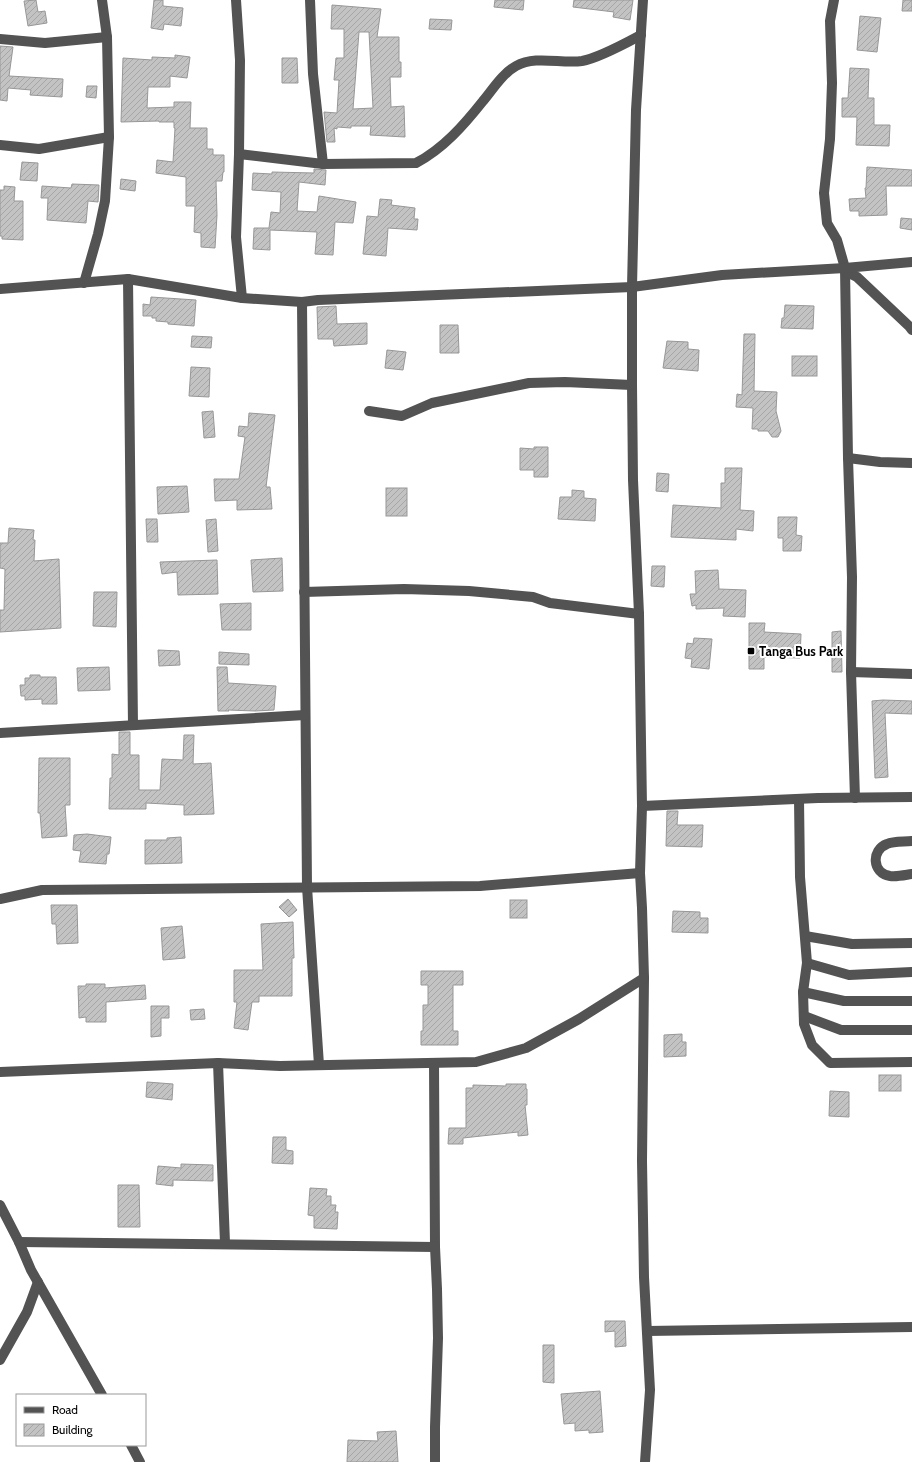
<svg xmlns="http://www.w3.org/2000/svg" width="912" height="1462" font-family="Cabin,sans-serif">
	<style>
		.building { fill: url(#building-hatch); stroke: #979797; fill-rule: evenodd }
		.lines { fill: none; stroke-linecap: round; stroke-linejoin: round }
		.minor { stroke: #535353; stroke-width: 10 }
		.poi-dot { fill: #000; stroke: #fff; stroke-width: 1.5 }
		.labels { text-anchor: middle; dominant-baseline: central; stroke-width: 4; stroke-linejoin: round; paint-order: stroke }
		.poi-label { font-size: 13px; font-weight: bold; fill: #000; stroke: #fff; text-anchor: start }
	</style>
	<defs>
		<pattern id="building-hatch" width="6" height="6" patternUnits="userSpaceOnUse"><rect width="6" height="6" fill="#c3c3c3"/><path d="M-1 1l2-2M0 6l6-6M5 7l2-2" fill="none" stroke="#a6a6a6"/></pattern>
	</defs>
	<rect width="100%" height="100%" fill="#fff"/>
	<g class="building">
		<path d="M 36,0 L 38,12 L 45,11 L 47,23 L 28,26 L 24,1 Z"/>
		<path d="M 154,0 L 163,0 L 163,6 L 183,8 L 181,26 L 164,24 L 163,30 L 151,28 Z"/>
		<path d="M 495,0 L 524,0 L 523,10 L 494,7 Z"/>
		<path d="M 574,0 L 633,0 L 630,20 L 613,17 L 614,12 L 573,7 Z"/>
		<path d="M 903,0 L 912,0 L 912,11 L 902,11 Z"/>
		<path d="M 332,5 L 381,9 L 377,37 L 399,37 L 399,62 L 401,62 L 401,77 L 390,77 L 391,107 L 404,106 L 405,137 L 370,135 L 371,126 L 351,126 L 351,128 L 337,127 L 337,129 L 334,128 L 335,142 L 327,142 L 324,112 L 337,113 L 339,80 L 334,80 L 336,58 L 344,58 L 344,29 L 331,29 ZM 359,32 L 369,32 L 373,108 L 353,109 Z"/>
		<path d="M 860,16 L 881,18 L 877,52 L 857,50 Z"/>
		<path d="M 430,19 L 452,20 L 451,30 L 429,29 Z"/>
		<path d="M 0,46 L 13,47 L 9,76 L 63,79 L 62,97 L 30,95 L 31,90 L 8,88 L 7,101 L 0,100 Z"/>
		<path d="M 175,55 L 190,57 L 187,78 L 170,76 L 170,87 L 148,87 L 147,108 L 174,107 L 174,102 L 191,102 L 190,128 L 207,128 L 207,149 L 213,149 L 213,155 L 224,155 L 224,172 L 223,172 L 222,181 L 216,181 L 217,215 L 215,248 L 201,247 L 201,233 L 194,232 L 195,206 L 186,206 L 186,177 L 156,173 L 157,160 L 173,162 L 175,128 L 174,128 L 174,122 L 159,122 L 159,121 L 121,122 L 123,58 L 152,60 L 152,57 L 175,58 Z"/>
		<path d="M 282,58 L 297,58 L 298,83 L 282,83 Z"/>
		<path d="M 850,68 L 869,69 L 868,98 L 874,98 L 874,125 L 890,125 L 889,146 L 856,145 L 857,117 L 842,117 L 842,98 L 848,98 Z"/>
		<path d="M 87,86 L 97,86 L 96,98 L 86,97 Z"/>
		<path d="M 22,162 L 38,163 L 37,181 L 20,180 Z"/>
		<path d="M 867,167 L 912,170 L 912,186 L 886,186 L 887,215 L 859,216 L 859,211 L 850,211 L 849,199 L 866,198 L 865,188 L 866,188 Z"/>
		<path d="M 314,169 L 326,170 L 325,185 L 299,182 L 297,211 L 317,212 L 319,196 L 356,202 L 353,223 L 335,222 L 333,255 L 315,254 L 317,232 L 270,230 L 270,250 L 253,249 L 254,228 L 269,228 L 271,212 L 280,213 L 281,192 L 252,190 L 253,173 L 272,174 L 272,172 L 314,173 Z"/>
		<path d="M 121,179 L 136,181 L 135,191 L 120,189 Z"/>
		<path d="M 72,184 L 99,185 L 98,202 L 88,201 L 86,223 L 47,220 L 48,198 L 41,198 L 42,186 L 71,188 Z"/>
		<path d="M 4,186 L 15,187 L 14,201 L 23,201 L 23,240 L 2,239 L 2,236 L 0,236 L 0,190 L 4,190 Z"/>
		<path d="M 380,199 L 392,200 L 391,205 L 415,208 L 414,219 L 418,219 L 417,230 L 388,228 L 386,256 L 363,254 L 367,216 L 378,217 Z"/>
		<path d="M 901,218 L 912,219 L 912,230 L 900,228 Z"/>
		<path d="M 151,297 L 196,300 L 194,326 L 168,324 L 168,322 L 156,321 L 156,318 L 152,318 L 152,316 L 143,316 L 143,304 L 150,305 Z"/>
		<path d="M 785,305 L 814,306 L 813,329 L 781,328 L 782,318 L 784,318 Z"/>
		<path d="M 336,306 L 337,324 L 367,323 L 367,344 L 334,346 L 333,339 L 318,339 L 317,307 Z"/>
		<path d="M 440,325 L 458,325 L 459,353 L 440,353 Z"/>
		<path d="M 744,334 L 755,334 L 754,391 L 777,392 L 776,411 L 781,431 L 778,437 L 772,437 L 768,431 L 758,431 L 758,429 L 752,429 L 753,408 L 736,407 L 737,394 L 742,395 Z"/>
		<path d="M 192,336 L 212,337 L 211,348 L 191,347 Z"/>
		<path d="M 667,341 L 688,342 L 688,349 L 699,350 L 698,371 L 663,368 Z"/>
		<path d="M 387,350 L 406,352 L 403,370 L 385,368 Z"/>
		<rect x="792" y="356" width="25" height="20"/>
		<path d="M 191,367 L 210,368 L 209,397 L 189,396 Z"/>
		<path d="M 213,411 L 215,437 L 204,438 L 202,412 Z"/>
		<path d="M 249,413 L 275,415 L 266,487 L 270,487 L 272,509 L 237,510 L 237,500 L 215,501 L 214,479 L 239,479 L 245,437 L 238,436 L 239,426 L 248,427 Z"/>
		<path d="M 534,447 L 548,447 L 548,477 L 534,477 L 534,470 L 520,470 L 520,448 L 534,449 Z"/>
		<path d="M 725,468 L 742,468 L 740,510 L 754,511 L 753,531 L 736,529 L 736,540 L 671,537 L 673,505 L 721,508 L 721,483 L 725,483 Z"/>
		<path d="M 657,473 L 669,474 L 668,492 L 656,491 Z"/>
		<path d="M 187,486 L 189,512 L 158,514 L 157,487 Z"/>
		<rect x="386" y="488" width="21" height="28"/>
		<path d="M 572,490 L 584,491 L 584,498 L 596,499 L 595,521 L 558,519 L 560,497 L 572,497 Z"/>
		<path d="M 778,517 L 797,517 L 796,535 L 802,536 L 801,551 L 783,551 L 783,538 L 778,538 Z"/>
		<path d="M 146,519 L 157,519 L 158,542 L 147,542 Z"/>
		<path d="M 216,519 L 218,551 L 208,552 L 206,520 Z"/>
		<path d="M 9,528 L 34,530 L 33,540 L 35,540 L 34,561 L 59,559 L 61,628 L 0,632 L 0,610 L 4,610 L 5,569 L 0,568 L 0,543 L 8,543 Z"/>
		<path d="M 282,558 L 283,591 L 253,592 L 251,560 Z"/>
		<path d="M 217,560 L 218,594 L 178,595 L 177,572 L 162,574 L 160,562 Z"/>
		<path d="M 652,566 L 665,566 L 664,587 L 651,586 Z"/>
		<path d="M 718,570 L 719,589 L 746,590 L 745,617 L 723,616 L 724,608 L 696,609 L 696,605 L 692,606 L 690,594 L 696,594 L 695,571 Z"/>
		<path d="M 94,592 L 117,592 L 116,627 L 93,626 Z"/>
		<path d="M 251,603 L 251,630 L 222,630 L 220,604 Z"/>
		<path d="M 749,623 L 765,623 L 764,632 L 801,634 L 800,658 L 764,657 L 764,669 L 749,669 Z"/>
		<path d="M 841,631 L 842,672 L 832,672 L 832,632 Z"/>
		<path d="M 694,638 L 712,639 L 709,669 L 691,667 L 692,659 L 685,658 L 687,643 L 693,644 Z"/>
		<path d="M 158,650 L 179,651 L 180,665 L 159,666 Z"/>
		<path d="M 219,652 L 249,654 L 249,665 L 219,664 Z"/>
		<path d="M 109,667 L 110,690 L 78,691 L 77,668 Z"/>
		<path d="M 217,667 L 227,667 L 228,683 L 276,686 L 274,710 L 255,711 L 228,710 L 229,711 L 218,711 Z"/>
		<path d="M 30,675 L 40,675 L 40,677 L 56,677 L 57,704 L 42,704 L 42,699 L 25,700 L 25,696 L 21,696 L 20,685 L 25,685 L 25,678 L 30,678 Z"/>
		<path d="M 883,700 L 912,701 L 912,714 L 885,713 L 888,777 L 875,778 L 872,701 Z"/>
		<path d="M 119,732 L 130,732 L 130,755 L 139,755 L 139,790 L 160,790 L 162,759 L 183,760 L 184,735 L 194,735 L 193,764 L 211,763 L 214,814 L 184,815 L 184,805 L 146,803 L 146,809 L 109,809 L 110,778 L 112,778 L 112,754 L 119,755 Z"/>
		<path d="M 39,758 L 70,758 L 70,805 L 65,805 L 67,836 L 42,838 L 40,813 L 38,813 Z"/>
		<path d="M 667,811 L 678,811 L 677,825 L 703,825 L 702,847 L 666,846 Z"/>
		<path d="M 87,834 L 111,837 L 109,854 L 107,854 L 106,864 L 79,862 L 81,851 L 73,850 L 74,835 Z"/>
		<path d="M 181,837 L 182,863 L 145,864 L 145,840 L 167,840 L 167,838 Z"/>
		<path d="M 288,899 L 297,910 L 289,917 L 279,907 Z"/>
		<rect x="510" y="900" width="17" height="18"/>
		<path d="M 51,905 L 77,905 L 78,943 L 57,944 L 56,924 L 52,924 Z"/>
		<path d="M 673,911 L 700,912 L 700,918 L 708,918 L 708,933 L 672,932 Z"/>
		<path d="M 293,922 L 294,958 L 292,958 L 292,996 L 259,996 L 259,1002 L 252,1002 L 248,1030 L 234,1028 L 237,1002 L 234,1002 L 234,970 L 263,970 L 261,924 Z"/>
		<path d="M 182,926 L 185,958 L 163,960 L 161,928 Z"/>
		<path d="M 421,971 L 463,971 L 463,985 L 453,985 L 453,1031 L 458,1031 L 458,1045 L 421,1045 L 421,1031 L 423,1031 L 423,1005 L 428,1005 L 428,985 L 421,985 Z"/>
		<path d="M 86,984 L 105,984 L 105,988 L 145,985 L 146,999 L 106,1002 L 106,1022 L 86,1022 L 86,1017 L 79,1018 L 78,986 L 86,986 Z"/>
		<path d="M 151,1006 L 169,1006 L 169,1018 L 161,1018 L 161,1036 L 151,1037 Z"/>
		<path d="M 204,1009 L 205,1019 L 191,1020 L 190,1010 Z"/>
		<path d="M 682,1034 L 682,1042 L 686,1042 L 686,1056 L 664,1057 L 664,1035 Z"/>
		<rect x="879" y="1075" width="22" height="16"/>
		<path d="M 147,1082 L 173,1084 L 172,1100 L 146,1097 Z"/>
		<path d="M 506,1084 L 526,1084 L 526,1089 L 527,1089 L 527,1105 L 525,1105 L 528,1135 L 518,1136 L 518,1132 L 463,1138 L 463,1144 L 448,1144 L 449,1128 L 466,1128 L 466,1088 L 473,1088 L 473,1085 L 506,1086 Z"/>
		<path d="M 830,1091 L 849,1092 L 849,1117 L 829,1116 Z"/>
		<path d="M 273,1137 L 286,1137 L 286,1150 L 293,1151 L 293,1164 L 272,1163 Z"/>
		<path d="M 181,1164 L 213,1165 L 213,1181 L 173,1180 L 173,1186 L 156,1184 L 158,1166 L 181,1168 Z"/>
		<path d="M 118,1185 L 139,1185 L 140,1227 L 118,1227 Z"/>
		<path d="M 310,1188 L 327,1189 L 326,1196 L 331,1196 L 331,1205 L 336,1205 L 335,1212 L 338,1212 L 337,1229 L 314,1228 L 314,1216 L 308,1215 Z"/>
		<path d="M 605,1321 L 625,1321 L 626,1346 L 615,1347 L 615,1331 L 605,1332 Z"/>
		<path d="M 543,1345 L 554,1345 L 554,1383 L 543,1382 Z"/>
		<path d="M 600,1391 L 603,1432 L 589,1433 L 589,1430 L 575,1431 L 575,1423 L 564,1424 L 561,1394 Z"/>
		<path d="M 396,1431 L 398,1462 L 347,1462 L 348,1440 L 378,1441 L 377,1432 Z"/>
	</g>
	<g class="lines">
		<g class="minor">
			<path d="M 236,0 L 240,60 L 239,154 L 236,237 L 242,298"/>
			<path d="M 310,0 L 313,74 L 323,164"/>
			<path d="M 643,0 L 636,110 L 632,287 L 632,385 L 633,480 L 639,614 L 642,806 L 640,873 L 642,908 L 644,978 L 642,1161 L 644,1277 L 650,1390 L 645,1462"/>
			<path d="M 834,0 L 830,21 L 832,83 L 830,139 L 824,193 L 827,223 L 837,240 L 845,268 L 848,458 L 852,577 L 851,672 L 855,798"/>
			<path d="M 0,39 L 45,43 L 107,37"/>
			<path d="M 0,145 L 39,149 L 109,137"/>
			<path d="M 239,154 L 323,164 L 416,163 C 443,149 464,125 483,101 C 493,89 502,74 516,66 C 536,55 561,64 582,61 C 599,58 626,43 641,35"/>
			<path d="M 845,271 L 857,277 L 909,326 L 912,330"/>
			<path d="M 128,279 L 133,725"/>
			<path d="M 84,283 L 98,234 L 105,201 L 109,137 L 107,37 L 102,0"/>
			<path d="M 0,289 L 128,279 L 242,298 L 302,302 L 318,300 L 632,287 L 722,275 L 845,268 L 912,262"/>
			<path d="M 302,302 L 307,887 L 319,1065"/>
			<path d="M 369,411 L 402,416 L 432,403 L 529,383 L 565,382 L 632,385"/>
			<path d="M 848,458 L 880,462 L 912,463"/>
			<path d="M 304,592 L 404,589 L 469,591 L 533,597 L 550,603 L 639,614"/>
			<path d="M 851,672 L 912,674"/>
			<path d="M 0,733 L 305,715"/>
			<path d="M 799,799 L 800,877 L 807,963 L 803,992 L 804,1024 L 812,1045 L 830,1063 L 912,1062"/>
			<path d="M 642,806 L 818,798 L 912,797"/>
			<path d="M 912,841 C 904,842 894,841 887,844 C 871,850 872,873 890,876 C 897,877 905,875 912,874"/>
			<path d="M 0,899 L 42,890 L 480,886 L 640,873"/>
			<path d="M 805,936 L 852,944 L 912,943"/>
			<path d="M 807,963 L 849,975 L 912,972"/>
			<path d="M 803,992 L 844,1001 L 912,1001"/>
			<path d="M 804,1016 L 841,1030 L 912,1030"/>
			<path d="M 218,1063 L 225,1243"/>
			<path d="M 434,1063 L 435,1247 L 437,1289 L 438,1338 L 435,1427 L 435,1462"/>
			<path d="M 0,1072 L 218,1063 L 280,1066 L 476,1062 L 526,1048 L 579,1019 L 644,978"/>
			<path d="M 0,1205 L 19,1242 L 31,1270 L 102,1395"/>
			<path d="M 19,1242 L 435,1247"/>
			<path d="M 647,1331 L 912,1327"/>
			<path d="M 0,1360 L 27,1312 L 38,1282"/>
			<path d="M 131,1445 L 140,1462"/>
		</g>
	</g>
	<rect class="poi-dot" x="747" y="647" width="8" height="8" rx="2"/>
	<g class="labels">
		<g class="poi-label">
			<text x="759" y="651">Tanga Bus Park</text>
		</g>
	</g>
	<rect x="16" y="1394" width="130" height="52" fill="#ffffff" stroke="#999999"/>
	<rect x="24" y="1407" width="20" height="6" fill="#535353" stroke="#999999"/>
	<text x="52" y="1414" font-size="12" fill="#000000">Road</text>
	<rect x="24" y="1424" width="20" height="12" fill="url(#building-hatch)" stroke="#999999"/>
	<text x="52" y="1434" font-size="12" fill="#000000">Building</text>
</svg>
